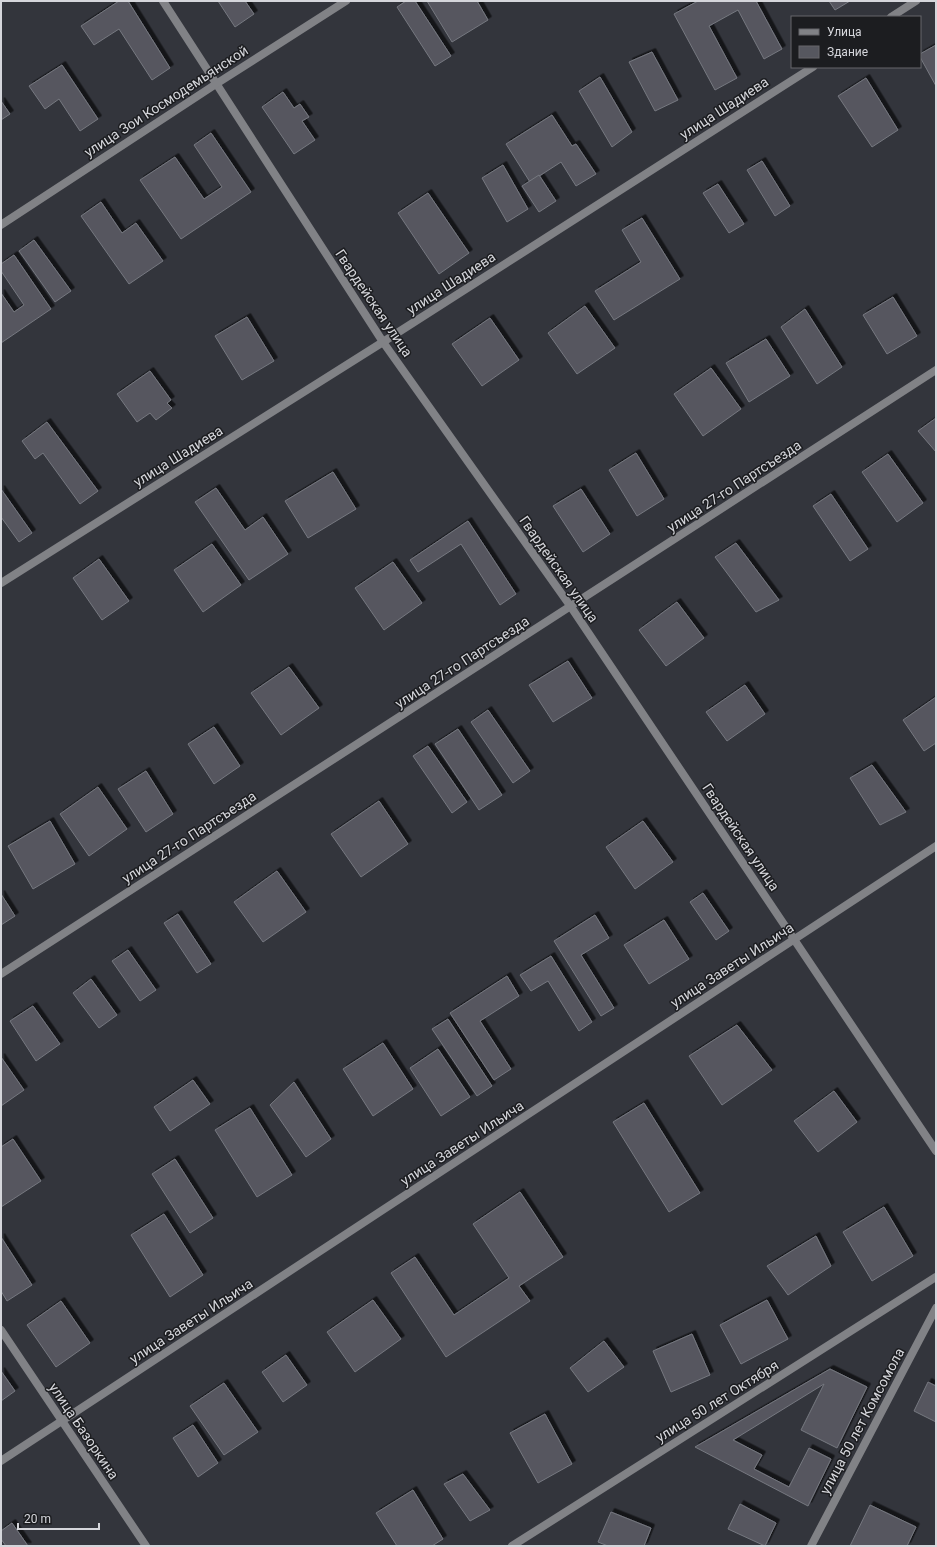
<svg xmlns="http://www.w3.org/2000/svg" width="937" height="1547" font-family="Roboto,sans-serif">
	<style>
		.building { fill: #56575f; stroke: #767880; filter: url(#shadow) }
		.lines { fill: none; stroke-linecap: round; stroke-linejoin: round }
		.street { stroke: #818286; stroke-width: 8 }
		.labels { text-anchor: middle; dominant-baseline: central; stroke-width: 3; stroke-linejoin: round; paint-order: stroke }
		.street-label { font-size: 14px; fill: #d5d6db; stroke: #1c1d20 }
	</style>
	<defs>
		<filter id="shadow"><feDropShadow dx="3.5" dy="-3.5" stdDeviation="0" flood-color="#0009"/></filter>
	</defs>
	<rect width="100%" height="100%" fill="#33353c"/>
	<g class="building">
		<path d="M 119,1 L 128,1 L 170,68 L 152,80 L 119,29 L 94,45 L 81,26 Z"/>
		<path d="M 218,1 L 245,1 L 254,14 L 235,27 Z"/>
		<path d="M 406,1 L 415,1 L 451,56 L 435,66 L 397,7 Z"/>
		<path d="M 427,1 L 477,1 L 488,20 L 452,42 Z"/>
		<path d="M 698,1 L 756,1 L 782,49 L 764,59 L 738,10 L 709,26 L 737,78 L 715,90 L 674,14 Z"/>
		<path d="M 829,1 L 850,1 L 835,10 Z"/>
		<path d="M 936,45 L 936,86 L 920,57 L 920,54 Z"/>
		<path d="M 652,52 L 678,100 L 655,111 L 629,62 Z"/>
		<path d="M 62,65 L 98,119 L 80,131 L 59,99 L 45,109 L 29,86 Z"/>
		<path d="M 600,77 L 632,132 L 612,147 L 579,91 Z"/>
		<path d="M 866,78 L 898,130 L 872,147 L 838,96 Z"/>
		<path d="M 283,92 L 294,108 L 300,104 L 309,117 L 302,121 L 315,140 L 294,154 L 262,107 Z"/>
		<path d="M 1,101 L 10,114 L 1,120 Z"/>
		<path d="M 552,115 L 572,146 L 576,144 L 596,174 L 576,186 L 561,162 L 530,182 L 506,144 Z"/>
		<path d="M 211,133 L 251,192 L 181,239 L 140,180 L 175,157 L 204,199 L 222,187 L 194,145 Z"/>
		<path d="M 762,161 L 790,206 L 775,216 L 747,170 Z"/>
		<path d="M 503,165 L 528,209 L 507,222 L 482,178 Z"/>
		<path d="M 539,175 L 556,201 L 539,212 L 522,186 Z"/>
		<path d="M 718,184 L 744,224 L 729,233 L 703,193 Z"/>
		<path d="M 428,193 L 469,253 L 439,274 L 398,213 Z"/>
		<path d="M 101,202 L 122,233 L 136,223 L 163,261 L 129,284 L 81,216 Z"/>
		<path d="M 642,218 L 680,279 L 614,320 L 595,291 L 641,262 L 622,230 Z"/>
		<path d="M 34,240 L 71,291 L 55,302 L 19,251 Z"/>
		<path d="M 14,255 L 51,309 L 1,343 L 1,293 L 14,312 L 24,305 L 1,271 L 1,264 Z"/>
		<path d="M 893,297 L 917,336 L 887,354 L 863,315 Z"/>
		<path d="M 585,306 L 615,348 L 577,374 L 548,333 Z"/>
		<path d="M 805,309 L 842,367 L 817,384 L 781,327 Z"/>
		<path d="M 247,317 L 274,361 L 242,380 L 215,336 Z"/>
		<path d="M 490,318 L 519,360 L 482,386 L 452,344 Z"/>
		<path d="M 766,339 L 790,376 L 749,402 L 726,363 Z"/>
		<path d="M 711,368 L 741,409 L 703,436 L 674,394 Z"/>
		<path d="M 150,371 L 171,400 L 167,403 L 172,408 L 156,420 L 150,413 L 137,422 L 117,394 Z"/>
		<path d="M 936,418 L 936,452 L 918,431 Z"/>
		<path d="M 47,422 L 98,491 L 80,504 L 43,453 L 35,459 L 22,441 Z"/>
		<path d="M 636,453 L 664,499 L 637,516 L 609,470 Z"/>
		<path d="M 888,454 L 923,503 L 897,522 L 862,472 Z"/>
		<path d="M 333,472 L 356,509 L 308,538 L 285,501 Z"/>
		<path d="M 216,488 L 245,530 L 263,517 L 288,554 L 249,580 L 195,502 Z"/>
		<path d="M 1,489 L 32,533 L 19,542 L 1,517 Z"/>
		<path d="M 581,489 L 610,534 L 583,552 L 553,506 Z"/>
		<path d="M 831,494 L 868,549 L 850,561 L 813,506 Z"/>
		<path d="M 468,521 L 516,594 L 500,605 L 461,544 L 418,572 L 410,560 Z"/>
		<path d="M 736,543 L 779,600 L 756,612 L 715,557 Z"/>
		<path d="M 212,544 L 241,585 L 203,612 L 174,570 Z"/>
		<path d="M 99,559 L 129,601 L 102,620 L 73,578 Z"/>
		<path d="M 393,562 L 422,603 L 384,630 L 355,588 Z"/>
		<path d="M 677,602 L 704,638 L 666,666 L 639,630 Z"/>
		<path d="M 568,661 L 592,698 L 553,722 L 529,685 Z"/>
		<path d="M 289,667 L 319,708 L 281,735 L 251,693 Z"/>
		<path d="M 745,685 L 765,714 L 727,741 L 706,712 Z"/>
		<path d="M 936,697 L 936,743 L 924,751 L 903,720 Z"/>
		<path d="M 488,710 L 530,771 L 513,783 L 471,722 Z"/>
		<path d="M 214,727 L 240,766 L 214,784 L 188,744 Z"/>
		<path d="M 458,729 L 502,795 L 479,810 L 435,744 Z"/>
		<path d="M 428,746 L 467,802 L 452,813 L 413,756 Z"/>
		<path d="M 872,765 L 906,812 L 880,825 L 850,778 Z"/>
		<path d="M 146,771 L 173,814 L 146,832 L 118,789 Z"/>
		<path d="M 98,787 L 127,829 L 89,856 L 60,814 Z"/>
		<path d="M 379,801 L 408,844 L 361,877 L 331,834 Z"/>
		<path d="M 50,821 L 75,864 L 33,889 L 8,846 Z"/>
		<path d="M 643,821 L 673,862 L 635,889 L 606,847 Z"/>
		<path d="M 277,871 L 306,912 L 263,942 L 234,902 Z"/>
		<path d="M 703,893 L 729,931 L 716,940 L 690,902 Z"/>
		<path d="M 1,894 L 15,916 L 1,925 Z"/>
		<path d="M 178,914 L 211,964 L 197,973 L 164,923 Z"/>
		<path d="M 595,915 L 609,938 L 581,955 L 614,1008 L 601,1016 L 554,941 Z"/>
		<path d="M 664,920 L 689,959 L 649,984 L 624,945 Z"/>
		<path d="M 128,950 L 156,990 L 140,1001 L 112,961 Z"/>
		<path d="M 551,956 L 592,1022 L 579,1031 L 548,981 L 531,991 L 520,975 Z"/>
		<path d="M 507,976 L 519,996 L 480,1021 L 511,1069 L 494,1080 L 450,1013 Z"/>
		<path d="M 91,979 L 117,1015 L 99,1028 L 73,993 Z"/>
		<path d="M 33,1006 L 60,1044 L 36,1061 L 10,1021 Z"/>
		<path d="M 448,1019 L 492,1086 L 477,1096 L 432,1029 Z"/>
		<path d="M 737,1025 L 772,1070 L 722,1105 L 689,1056 Z"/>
		<path d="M 383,1043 L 413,1089 L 373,1116 L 343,1069 Z"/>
		<path d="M 438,1049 L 470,1097 L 441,1116 L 410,1068 Z"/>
		<path d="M 1,1057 L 24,1090 L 1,1106 Z"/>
		<path d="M 193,1080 L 210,1104 L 170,1131 L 154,1107 Z"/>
		<path d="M 294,1082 L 331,1139 L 306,1157 L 270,1105 Z"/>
		<path d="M 834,1091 L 857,1122 L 818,1152 L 794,1121 Z"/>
		<path d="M 644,1103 L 700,1193 L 669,1212 L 613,1122 Z"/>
		<path d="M 250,1108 L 292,1175 L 257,1197 L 215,1130 Z"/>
		<path d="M 13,1139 L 41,1181 L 1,1207 L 1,1147 Z"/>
		<path d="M 175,1159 L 213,1218 L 190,1233 L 152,1174 Z"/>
		<path d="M 520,1192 L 563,1257 L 519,1286 L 530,1301 L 446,1357 L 391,1273 L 415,1257 L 454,1315 L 509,1278 L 473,1224 Z"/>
		<path d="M 884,1207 L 913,1256 L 872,1281 L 843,1232 Z"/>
		<path d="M 164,1214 L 203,1275 L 170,1297 L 131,1235 Z"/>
		<path d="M 816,1236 L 831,1266 L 788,1295 L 767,1266 Z"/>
		<path d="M 1,1237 L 32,1285 L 7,1301 L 1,1291 Z"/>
		<path d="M 373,1300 L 401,1339 L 355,1372 L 327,1332 Z"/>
		<path d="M 767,1300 L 788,1339 L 741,1364 L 720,1325 Z"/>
		<path d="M 61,1301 L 90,1343 L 56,1367 L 27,1325 Z"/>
		<path d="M 692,1334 L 710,1375 L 671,1392 L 653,1351 Z"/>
		<path d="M 604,1341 L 624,1367 L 588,1392 L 570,1368 Z"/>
		<path d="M 286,1355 L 307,1385 L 283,1402 L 262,1372 Z"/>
		<path d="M 830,1369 L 867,1387 L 837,1448 L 801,1430 L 824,1384 L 733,1440 L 762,1455 L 754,1469 L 789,1487 L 809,1448 L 831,1459 L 808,1506 L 695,1447 Z"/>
		<path d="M 1,1371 L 15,1391 L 1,1401 Z"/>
		<path d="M 928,1382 L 936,1386 L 936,1422 L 914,1411 Z"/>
		<path d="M 224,1383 L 258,1432 L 224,1455 L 190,1406 Z"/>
		<path d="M 545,1414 L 572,1464 L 538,1483 L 510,1433 Z"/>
		<path d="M 193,1425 L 218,1463 L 198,1477 L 173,1438 Z"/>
		<path d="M 463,1474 L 490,1510 L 470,1521 L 444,1484 Z"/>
		<path d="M 413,1490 L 443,1539 L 432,1546 L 397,1546 L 376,1513 Z"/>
		<path d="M 740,1504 L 776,1523 L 765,1546 L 728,1529 Z"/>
		<path d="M 870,1505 L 916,1527 L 907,1546 L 850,1546 Z"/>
		<path d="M 611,1512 L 651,1528 L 644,1546 L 608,1546 L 598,1542 Z"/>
		<path d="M 12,1523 L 28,1546 L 6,1546 L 1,1539 L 1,1531 Z"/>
	</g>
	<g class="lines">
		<g class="street">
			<path d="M 163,1 L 383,342 L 571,607 L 936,1151"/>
			<path d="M 891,17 L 916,1"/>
			<path d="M 1,225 L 216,84 L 346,1"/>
			<path d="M 1,583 L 383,342 L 813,67"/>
			<path d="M 1,974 L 936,370"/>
			<path d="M 1,1330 L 146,1546"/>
			<path d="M 1,1461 L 936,846"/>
			<path d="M 512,1546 L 936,1277"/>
			<path d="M 811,1546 L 936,1308"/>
		</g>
	</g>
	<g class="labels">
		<g class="street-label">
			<text transform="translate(166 101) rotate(-33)">улица Зои Космодемьянской</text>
			<text transform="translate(724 108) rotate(-33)">улица Шадиева</text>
			<text transform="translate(451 283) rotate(-33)">улица Шадиева</text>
			<text transform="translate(374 303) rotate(56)">Гвардейская улица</text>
			<text transform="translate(178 456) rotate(-32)">улица Шадиева</text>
			<text transform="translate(734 486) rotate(-33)">улица 27-го Партсъезда</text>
			<text transform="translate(559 569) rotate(55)">Гвардейская улица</text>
			<text transform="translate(462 662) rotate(-33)">улица 27-го Партсъезда</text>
			<text transform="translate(189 837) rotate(-33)">улица 27-го Партсъезда</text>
			<text transform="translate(741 837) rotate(56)">Гвардейская улица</text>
			<text transform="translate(732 965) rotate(-33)">улица Заветы Ильича</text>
			<text transform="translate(462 1143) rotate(-33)">улица Заветы Ильича</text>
			<text transform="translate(191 1321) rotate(-33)">улица Заветы Ильича</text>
			<text transform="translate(717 1401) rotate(-32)">улица 50 лет Октября</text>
			<text transform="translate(862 1421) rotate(-62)">улица 50 лет Комсомола</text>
			<text transform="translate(84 1431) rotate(56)">улица Базоркина</text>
		</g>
	</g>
	<rect width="937" height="1547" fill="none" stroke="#d5d6db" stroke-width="4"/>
	<rect x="791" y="16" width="130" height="52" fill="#1c1d20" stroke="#66676b"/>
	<rect x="799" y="29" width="20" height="6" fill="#818286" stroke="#66676b"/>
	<text x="827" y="36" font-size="12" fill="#d5d6db">Улица</text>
	<rect x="799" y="46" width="20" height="12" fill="#56575f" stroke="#66676b"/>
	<text x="827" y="56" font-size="12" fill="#d5d6db">Здание</text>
	<path d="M18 1523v6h81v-6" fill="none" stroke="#d5d6db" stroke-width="2"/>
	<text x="24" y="1523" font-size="12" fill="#d5d6db" stroke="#1c1d20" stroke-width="3" paint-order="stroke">20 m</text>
</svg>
